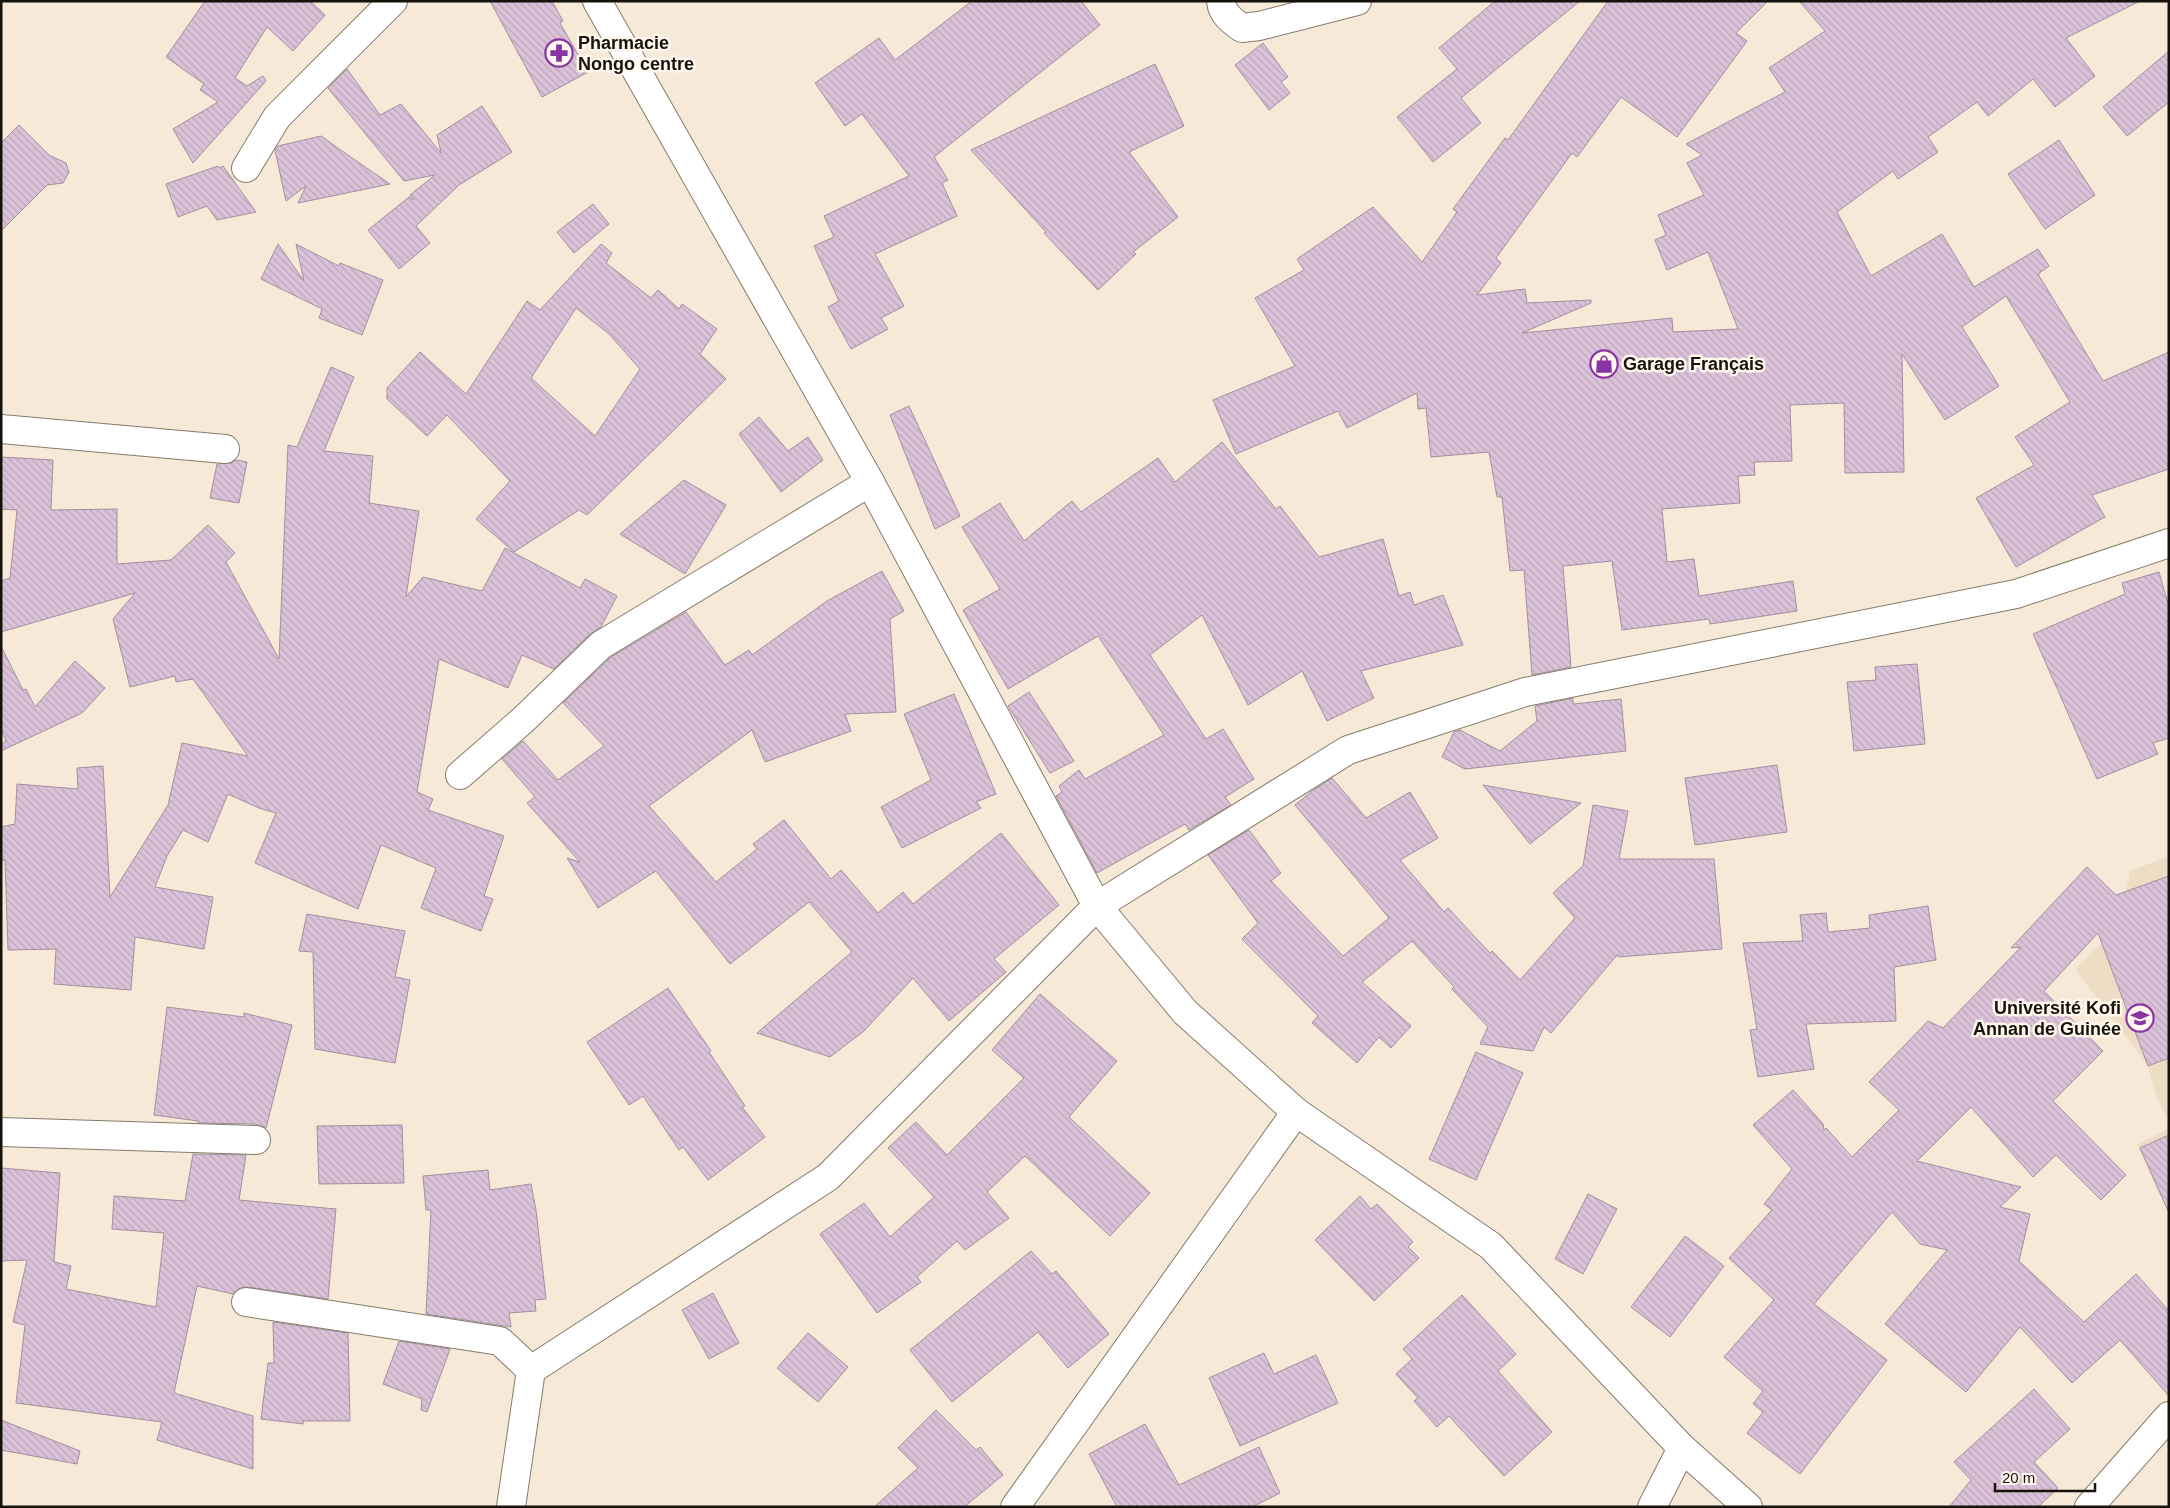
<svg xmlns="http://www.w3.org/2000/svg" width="2170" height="1508" font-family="Helvetica,sans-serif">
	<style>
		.built { fill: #edddc5 }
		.building { fill: url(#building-back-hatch); stroke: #a0919f; fill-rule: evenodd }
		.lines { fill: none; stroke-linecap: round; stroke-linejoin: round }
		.street-casing { stroke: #867b6b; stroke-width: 30 }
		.secondary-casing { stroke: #867b6b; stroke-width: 30 }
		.street { stroke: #fff; stroke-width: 28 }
		.secondary { stroke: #fff; stroke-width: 28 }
		.labels { text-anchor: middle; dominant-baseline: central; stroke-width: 5; stroke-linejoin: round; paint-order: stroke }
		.poi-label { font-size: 18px; font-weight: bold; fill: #16120c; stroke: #fff7ed; text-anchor: start }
	</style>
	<defs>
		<pattern id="building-back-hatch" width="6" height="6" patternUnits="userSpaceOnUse" patternTransform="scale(1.25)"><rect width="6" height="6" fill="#dcc2d9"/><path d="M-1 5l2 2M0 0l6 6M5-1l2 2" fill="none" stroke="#bca6b9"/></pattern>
	</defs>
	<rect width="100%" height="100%" fill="#f6e9d8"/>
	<g class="built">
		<path d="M 2169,856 L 2169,1121 L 2156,1096 L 2148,1066 L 2075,969 L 2134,913 L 2126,891 L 2130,871 Z"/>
		<path d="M 2169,1128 L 2169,1193 L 2160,1196 L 2137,1145 Z"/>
	</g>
	<g class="building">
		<path d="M 205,1 L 310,1 L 325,15 L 293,51 L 267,27 L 235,78 L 247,86 L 263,76 L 266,81 L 193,163 L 173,129 L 218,102 L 200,90 L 204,84 L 166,57 Z"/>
		<path d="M 490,1 L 552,1 L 563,21 L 560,23 L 588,72 L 542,97 Z"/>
		<path d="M 972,1 L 1081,1 L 1100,25 L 934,157 L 948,180 L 942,183 L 957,216 L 875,254 L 904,306 L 881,318 L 888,329 L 851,349 L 828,307 L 839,301 L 814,246 L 834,237 L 824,216 L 909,176 L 862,114 L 845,126 L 815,83 L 879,38 L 895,60 Z"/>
		<path d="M 1495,1 L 1580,1 L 1461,98 L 1481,123 L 1433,162 L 1397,117 L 1457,69 L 1439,48 Z"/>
		<path d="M 1608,1 L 1768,1 L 1736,33 L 1747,41 L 1677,137 L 1621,97 L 1577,157 L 1572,153 L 1496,258 L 1501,263 L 1477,295 L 1525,289 L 1527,303 L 1591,300 L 1591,303 L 1522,333 L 1672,318 L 1673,332 L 1738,329 L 1708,252 L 1667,270 L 1655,240 L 1666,235 L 1658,215 L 1704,195 L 1687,163 L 1702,155 L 1686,144 L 1785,92 L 1769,68 L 1825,31 L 1799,1 L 2140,1 L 2066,38 L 2095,76 L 2055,107 L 2033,79 L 1988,116 L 1977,102 L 1928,137 L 1938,152 L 1898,179 L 1893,171 L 1837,212 L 1871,276 L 1942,234 L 1974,287 L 2038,249 L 2049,266 L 2038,274 L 2103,381 L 2169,352 L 2169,469 L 2092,495 L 2105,517 L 2016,567 L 1976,498 L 2034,465 L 2015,437 L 2070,402 L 2006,296 L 1962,327 L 1999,386 L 1945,420 L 1902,354 L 1904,472 L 1845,473 L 1844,403 L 1790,405 L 1792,461 L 1754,462 L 1755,475 L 1738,476 L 1740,503 L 1662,509 L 1667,562 L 1694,559 L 1699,596 L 1793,581 L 1797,611 L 1710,624 L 1709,619 L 1622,630 L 1612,561 L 1563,566 L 1571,667 L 1532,675 L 1524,570 L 1510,571 L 1502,497 L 1497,497 L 1489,452 L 1431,457 L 1426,408 L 1418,409 L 1417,393 L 1347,428 L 1338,411 L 1236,454 L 1213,400 L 1295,366 L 1255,298 L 1304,270 L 1297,259 L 1373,207 L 1422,262 L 1457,212 L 1453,209 L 1505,138 L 1508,140 Z"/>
		<path d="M 1263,43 L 1288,77 L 1281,82 L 1290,93 L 1269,110 L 1235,65 Z"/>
		<path d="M 2169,51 L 2169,102 L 2127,136 L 2103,107 Z"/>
		<path d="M 1155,64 L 1184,126 L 1129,152 L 1178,217 L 1133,252 L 1136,254 L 1098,290 L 1044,233 L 1046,232 L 971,150 Z"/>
		<path d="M 347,69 L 380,115 L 401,104 L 441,153 L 437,135 L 482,106 L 512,152 L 459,185 L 416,226 L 430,243 L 399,269 L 368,230 L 409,197 L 414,200 L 410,195 L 435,175 L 404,181 L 328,88 Z"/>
		<path d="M 19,125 L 49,155 L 66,163 L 69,172 L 63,183 L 47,185 L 1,231 L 1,143 Z"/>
		<path d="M 321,136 L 342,151 L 390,184 L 298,203 L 306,186 L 286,201 L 275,150 L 278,146 Z"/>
		<path d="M 2059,140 L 2095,195 L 2045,229 L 2008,174 Z"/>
		<path d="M 218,166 L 220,168 L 223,166 L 256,212 L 217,220 L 207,206 L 178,217 L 166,184 Z"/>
		<path d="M 593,204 L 609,224 L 574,253 L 557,232 Z"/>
		<path d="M 278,244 L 304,281 L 296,244 L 339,266 L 340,263 L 383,280 L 362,335 L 319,318 L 322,309 L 261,279 Z"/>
		<path d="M 601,244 L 612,253 L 606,263 L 651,298 L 658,290 L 679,309 L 682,304 L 717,329 L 700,354 L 726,379 L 587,515 L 579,510 L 514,552 L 476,519 L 510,481 L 447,415 L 427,436 L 387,399 L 387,388 L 420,352 L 466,394 L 527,301 L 540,310 ZM 576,308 L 609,334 L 640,369 L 595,436 L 531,378 Z"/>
		<path d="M 331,367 L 354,377 L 324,451 L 373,456 L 369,503 L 419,511 L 406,597 L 423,577 L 482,591 L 505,548 L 580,588 L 585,579 L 617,596 L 601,627 L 590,634 L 554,669 L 522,655 L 508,688 L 439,659 L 417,792 L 433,799 L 428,810 L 504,836 L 484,896 L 493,899 L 481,931 L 421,908 L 436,868 L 381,845 L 358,909 L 255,863 L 276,813 L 259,808 L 228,794 L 208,842 L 183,830 L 167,856 L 155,887 L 213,897 L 204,949 L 135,937 L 131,990 L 54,984 L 56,949 L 8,950 L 5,860 L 1,861 L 1,827 L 15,824 L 17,784 L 78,789 L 77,768 L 103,766 L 110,897 L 168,805 L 182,743 L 248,756 L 193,679 L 176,682 L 175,676 L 130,687 L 113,619 L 135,593 L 1,632 L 1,581 L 10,578 L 17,510 L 1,509 L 1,457 L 53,460 L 51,510 L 117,509 L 117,564 L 171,560 L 208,525 L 235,553 L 226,562 L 279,659 L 288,445 L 297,447 Z"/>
		<path d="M 909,406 L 960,516 L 935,529 L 890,415 Z"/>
		<path d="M 759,417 L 788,451 L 808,437 L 823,460 L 781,492 L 739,434 Z"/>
		<path d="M 1222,442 L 1276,509 L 1280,506 L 1319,557 L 1383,539 L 1399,596 L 1410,592 L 1414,605 L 1443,595 L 1463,645 L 1361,671 L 1374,698 L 1327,721 L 1302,671 L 1248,705 L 1202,615 L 1150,655 L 1206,739 L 1223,729 L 1254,779 L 1225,797 L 1231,805 L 1189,830 L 1185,824 L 1097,873 L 1056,796 L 1062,792 L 1059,786 L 1079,770 L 1085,779 L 1164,735 L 1098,636 L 1008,689 L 963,610 L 1000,589 L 962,527 L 1000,503 L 1024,541 L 1072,501 L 1081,512 L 1158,458 L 1175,482 Z"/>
		<path d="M 236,460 L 247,462 L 239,503 L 210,498 L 217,464 L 231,463 Z"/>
		<path d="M 684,480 L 726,505 L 685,574 L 620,534 Z"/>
		<path d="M 882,571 L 904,611 L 890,619 L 896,712 L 845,714 L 851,731 L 765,762 L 752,730 L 649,806 L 716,882 L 757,849 L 753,844 L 784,820 L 831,879 L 841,870 L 878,913 L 903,892 L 913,904 L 1001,833 L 1059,905 L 994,959 L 1006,972 L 949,1021 L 913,978 L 864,1031 L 830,1057 L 757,1033 L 852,952 L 809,902 L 730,964 L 656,871 L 598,908 L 567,858 L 580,862 L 527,803 L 535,797 L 502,759 L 523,741 L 558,780 L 604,746 L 563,703 L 611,657 L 686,612 L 725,665 L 749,650 L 752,655 L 827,601 Z"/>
		<path d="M 2159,572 L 2169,607 L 2169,738 L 2153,743 L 2158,754 L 2097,779 L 2033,634 L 2125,594 L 2122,583 Z"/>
		<path d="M 1,646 L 23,690 L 26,689 L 35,707 L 75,661 L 105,688 L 82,713 L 1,751 L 1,746 L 6,740 L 1,730 Z"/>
		<path d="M 1917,664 L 1925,744 L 1854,751 L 1847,682 L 1876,680 L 1875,667 Z"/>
		<path d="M 1029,692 L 1074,761 L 1050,773 L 1008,706 Z"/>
		<path d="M 954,694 L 996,794 L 976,802 L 981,808 L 902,848 L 881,807 L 931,780 L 904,714 Z"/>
		<path d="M 1573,698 L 1573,704 L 1621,699 L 1626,751 L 1465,769 L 1442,757 L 1454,732 L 1460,730 L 1500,751 L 1537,721 L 1535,706 Z"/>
		<path d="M 1777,765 L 1787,832 L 1695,845 L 1685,778 Z"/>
		<path d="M 1332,778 L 1366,818 L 1410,792 L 1438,838 L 1400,860 L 1444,912 L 1448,908 L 1490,953 L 1492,951 L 1520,980 L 1575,918 L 1553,893 L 1583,866 L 1593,805 L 1628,811 L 1619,859 L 1714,859 L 1722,949 L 1618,957 L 1618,954 L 1551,1033 L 1544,1027 L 1533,1051 L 1480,1044 L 1488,1027 L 1452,989 L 1454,987 L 1412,941 L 1362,982 L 1411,1026 L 1391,1048 L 1379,1037 L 1357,1063 L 1312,1023 L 1318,1016 L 1242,939 L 1258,923 L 1208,855 L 1249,830 L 1281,873 L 1271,881 L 1343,956 L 1389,918 L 1295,805 L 1312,791 Z"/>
		<path d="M 1483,785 L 1581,803 L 1530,844 Z"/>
		<path d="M 2087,867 L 2116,895 L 2169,876 L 2169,1058 L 2148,1066 L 2098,933 L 2044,991 L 2103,1051 L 2053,1101 L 2126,1175 L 2101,1200 L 2056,1155 L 2033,1177 L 1971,1107 L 1917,1161 L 2021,1187 L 2000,1207 L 2030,1214 L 2019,1261 L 2084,1322 L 2136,1274 L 2169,1311 L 2169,1396 L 2120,1340 L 2072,1383 L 2020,1327 L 1966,1392 L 1885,1324 L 1947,1250 L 1920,1244 L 1892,1212 L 1814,1304 L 1887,1360 L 1800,1474 L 1747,1433 L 1763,1412 L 1753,1404 L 1763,1391 L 1724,1357 L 1774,1300 L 1729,1258 L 1772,1210 L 1764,1204 L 1792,1169 L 1753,1125 L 1793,1090 L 1823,1124 L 1824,1130 L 1826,1128 L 1852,1157 L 1899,1110 L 1869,1082 L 1928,1021 L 1943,1028 L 2021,947 L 2011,948 Z"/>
		<path d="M 1928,906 L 1936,960 L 1894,967 L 1896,1021 L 1806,1024 L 1814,1069 L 1758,1077 L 1750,1030 L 1757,1029 L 1743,943 L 1803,941 L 1800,915 L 1826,913 L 1828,932 L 1870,928 L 1869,915 Z"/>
		<path d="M 307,914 L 405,931 L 395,977 L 410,980 L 395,1063 L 315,1049 L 313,952 L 299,951 Z"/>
		<path d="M 668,988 L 711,1051 L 709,1052 L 745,1106 L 742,1107 L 765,1137 L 708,1180 L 683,1147 L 679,1150 L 643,1096 L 629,1105 L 587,1042 Z"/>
		<path d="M 1040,994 L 1117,1061 L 1069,1117 L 1150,1193 L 1110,1236 L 1025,1156 L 987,1192 L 1009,1218 L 965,1250 L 957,1241 L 917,1277 L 921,1282 L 877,1313 L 820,1234 L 864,1203 L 890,1237 L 934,1197 L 888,1148 L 916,1122 L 947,1155 L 1024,1078 L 992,1050 Z"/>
		<path d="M 167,1007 L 244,1017 L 244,1013 L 292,1025 L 266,1128 L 256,1124 L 198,1123 L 198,1121 L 154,1115 Z"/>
		<path d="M 1476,1052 L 1523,1073 L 1476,1180 L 1429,1159 Z"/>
		<path d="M 402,1125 L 404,1183 L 319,1184 L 317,1126 Z"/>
		<path d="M 2169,1135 L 2169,1213 L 2140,1148 Z"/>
		<path d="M 193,1154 L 246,1155 L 239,1200 L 336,1209 L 328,1299 L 248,1287 L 240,1288 L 233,1294 L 197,1286 L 174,1393 L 253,1416 L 253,1469 L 157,1440 L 162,1422 L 16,1403 L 25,1325 L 13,1322 L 27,1260 L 1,1261 L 1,1168 L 60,1173 L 54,1262 L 71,1266 L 66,1289 L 156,1307 L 164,1233 L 112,1229 L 114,1196 L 185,1201 Z"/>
		<path d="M 488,1170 L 490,1190 L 531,1184 L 536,1210 L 546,1299 L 535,1300 L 536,1311 L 509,1313 L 511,1327 L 426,1314 L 431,1210 L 426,1210 L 423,1176 Z"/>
		<path d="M 1588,1194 L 1617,1209 L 1583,1274 L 1555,1259 Z"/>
		<path d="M 1360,1196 L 1371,1209 L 1377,1204 L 1413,1242 L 1408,1247 L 1419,1258 L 1374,1301 L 1315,1240 Z"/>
		<path d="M 1685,1236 L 1724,1266 L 1670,1337 L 1631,1307 Z"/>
		<path d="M 1031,1251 L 1052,1274 L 1056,1271 L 1109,1334 L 1068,1368 L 1038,1332 L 952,1402 L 910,1350 Z"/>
		<path d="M 713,1293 L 739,1343 L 709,1359 L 682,1310 Z"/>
		<path d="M 1462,1295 L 1516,1354 L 1498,1371 L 1552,1432 L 1504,1476 L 1449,1416 L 1437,1427 L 1414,1401 L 1418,1398 L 1396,1374 L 1412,1359 L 1403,1349 Z"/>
		<path d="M 273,1322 L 348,1333 L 350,1421 L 303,1421 L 303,1424 L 261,1419 L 268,1363 L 274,1363 Z"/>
		<path d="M 808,1333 L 848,1367 L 818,1402 L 777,1368 Z"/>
		<path d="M 399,1341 L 450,1349 L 427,1412 L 421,1410 L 422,1399 L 383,1384 Z"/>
		<path d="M 1264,1353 L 1274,1374 L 1316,1355 L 1338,1403 L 1240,1446 L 1209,1378 Z"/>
		<path d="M 2034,1389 L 2070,1429 L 2034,1462 L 2058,1488 L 2038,1507 L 1949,1507 L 1971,1480 L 1954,1462 Z"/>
		<path d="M 936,1410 L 976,1450 L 980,1447 L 1003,1475 L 964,1507 L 874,1507 L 918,1468 L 898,1448 Z"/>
		<path d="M 1,1420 L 80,1451 L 77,1464 L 1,1450 Z"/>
		<path d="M 1145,1424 L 1179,1485 L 1259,1447 L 1280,1493 L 1252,1507 L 1117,1507 L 1089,1454 Z"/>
	</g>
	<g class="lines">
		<g class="street-casing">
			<g id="street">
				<path d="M 1221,1 C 1222,14 1232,21 1242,28 L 1259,26 L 1357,1"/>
				<path d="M 246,168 L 277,117 L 393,1"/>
				<path d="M 1,429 L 225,449"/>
				<path d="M 460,775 L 523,720 L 601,645 L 870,482"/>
				<path d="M 1,1132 L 256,1140"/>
				<path d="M 246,1302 L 500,1341 L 531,1370"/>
				<path d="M 511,1507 L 531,1370 L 828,1177 L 1097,906 L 1348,750 L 1525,692 L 2016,594 L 2169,543"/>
				<path d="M 1015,1507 L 1296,1112"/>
				<path d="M 1652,1507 L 1682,1448"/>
				<path d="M 2089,1507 L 2169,1416"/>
			</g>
		</g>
		<g class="secondary-casing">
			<path id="secondary" d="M 597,1 L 870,482 L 1097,906 L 1185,1012 L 1296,1112 L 1491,1246 L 1682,1448 L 1748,1507"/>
		</g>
		<use href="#street" class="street"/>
		<use href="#secondary" class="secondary"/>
	</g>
	<defs>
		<g id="pharmacy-ring" transform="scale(1.4375)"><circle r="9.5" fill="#fff7ed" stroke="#8835a3" stroke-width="1.5"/><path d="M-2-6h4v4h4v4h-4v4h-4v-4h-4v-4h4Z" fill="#8835a3"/></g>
		<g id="shop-ring" transform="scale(1.4375)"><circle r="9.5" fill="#fff7ed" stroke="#8835a3" stroke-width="1.5"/><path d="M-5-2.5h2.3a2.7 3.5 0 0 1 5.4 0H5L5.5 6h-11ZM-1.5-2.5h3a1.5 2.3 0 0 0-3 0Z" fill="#8835a3"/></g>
		<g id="university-ring" transform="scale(1.4375)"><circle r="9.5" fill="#fff7ed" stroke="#8835a3" stroke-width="1.5"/><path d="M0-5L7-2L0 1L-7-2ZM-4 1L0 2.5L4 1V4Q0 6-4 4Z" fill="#8835a3"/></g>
	</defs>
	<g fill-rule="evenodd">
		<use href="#pharmacy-ring" x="559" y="53"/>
		<use href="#shop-ring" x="1604" y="364"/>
		<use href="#university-ring" x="2140" y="1018"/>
	</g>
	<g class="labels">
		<g class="poi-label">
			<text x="578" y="43">Pharmacie<tspan x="578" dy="21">Nongo centre</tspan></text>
			<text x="1623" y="364">Garage Français</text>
			<text x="2121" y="1008" text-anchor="end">Université Kofi<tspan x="2121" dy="21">Annan de Guinée</tspan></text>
		</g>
	</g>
	<rect width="2170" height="1508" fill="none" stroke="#16120c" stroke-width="5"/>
	<path d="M1995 1483v8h100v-8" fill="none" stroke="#16120c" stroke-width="2.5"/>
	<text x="2002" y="1483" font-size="15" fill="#16120c" stroke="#fff7ed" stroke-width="4" paint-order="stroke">20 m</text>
</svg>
